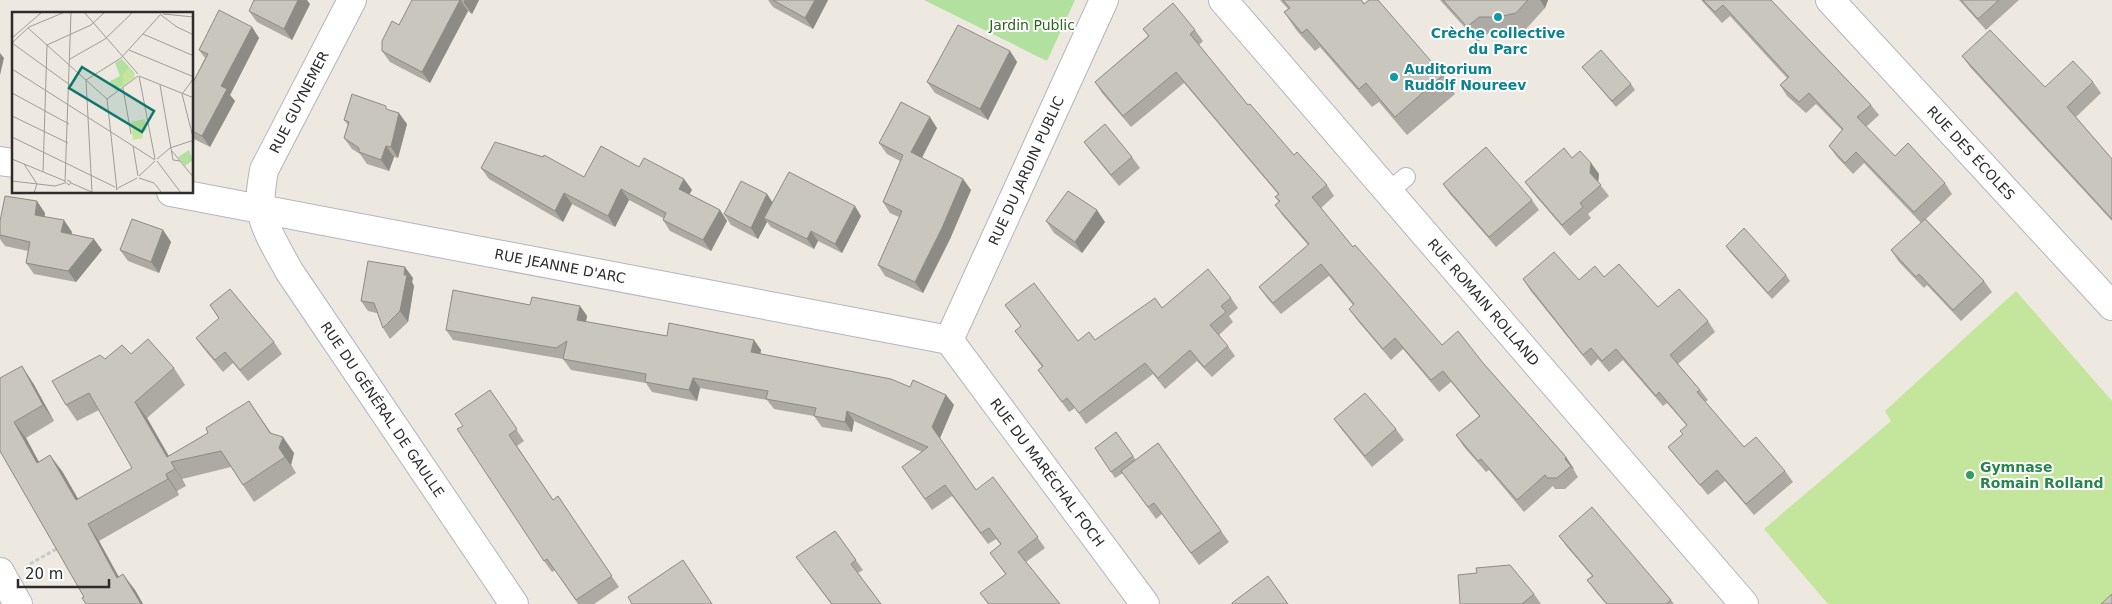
<svg xmlns="http://www.w3.org/2000/svg" width="2112" height="604" font-family="'DejaVu Sans',sans-serif">
	<style>
		.green { fill: #b2e09f }
		.pitch { fill: #c3e69c }
		.lines { fill: none; stroke-linecap: round; stroke-linejoin: round }
		.service-casing { stroke: #b3b5bf; stroke-width: 20 }
		.minor-casing { stroke: #b3b5bf; stroke-width: 30 }
		.path { stroke: #c8c8c8; stroke-width: 3; stroke-dasharray: 4 2.5; stroke-linecap: butt }
		.service { stroke: #fff; stroke-width: 18 }
		.minor { stroke: #fff; stroke-width: 28 }
		.wall { fill: #adaaa3 }
		.shaded-wall { fill: #8d8b85 }
		.building { fill: #c9c6be; stroke: #8d8b85 }
		.culture-dot { fill: #0f9aa8; stroke: #fff; stroke-width: 2 }
		.leisure-dot { fill: #2e9e5b; stroke: #fff; stroke-width: 2 }
		.labels { text-anchor: middle; dominant-baseline: central; stroke-width: 4; stroke-linejoin: round; paint-order: stroke }
		.park-label { font-size: 14px; fill: #2a661f; stroke: #fff }
		.culture-label { font-size: 14px; font-weight: bold; fill: #0d838f; stroke: #fff }
		.street-label { font-size: 14px; fill: #2c2c2c; stroke: #fff }
		.leisure-label { font-size: 14px; font-weight: bold; fill: #27864d; stroke: #fff; text-anchor: start }
		.inset-road { fill: none; stroke: #a09d98; stroke-width: 1 }
		.view { fill: #0f766e; fill-opacity: 0.15; stroke: #0f766e; stroke-width: 2.5 }
		.inset-edge { fill: none; stroke: #2c2c2c; stroke-width: 2.5 }
	</style>
	<rect width="100%" height="100%" fill="#ede8e0"/>
	<path class="green" d="M 924,0 L 1075,0 L 1047,61 Z"/>
	<path class="pitch" d="M 2016,291 L 2112,401 L 2112,604 L 1828,604 L 1764,529 L 1891,421 L 1885,411 Z"/>
	<g class="lines">
		<g class="service-casing">
			<path id="service" d="M 1388,192 L 1406,177"/>
		</g>
		<g class="minor-casing">
			<g id="minor">
				<path id="s1" d="M 352,0 L 264,170 C 262,182 259,197 261,209 C 265,231 279,252 289,271 L 514,604"/>
				<path id="s2" d="M 1223,0 L 1744,604"/>
				<path id="s3" d="M 1830,0 L 2112,306"/>
				<path d="M 0,161 L 14,163"/>
				<path id="s4" d="M 171,192 L 949,340"/>
				<path id="s5" d="M 949,340 L 1104,0"/>
				<path id="s6" d="M 949,340 L 1145,604"/>
				<path d="M 0,572 L 18,604"/>
			</g>
		</g>
		<path class="path" d="M 30,564 L 58,548"/>
		<use href="#service" class="service"/>
		<use href="#minor" class="minor"/>
	</g>
	<g class="wall">
		<path d="M 412,0 L 479,0 L 472,14 L 468,11 L 430,83 L 390,62 L 382,51 L 399,25 Z"/>
		<path d="M 768,0 L 828,0 L 813,29 L 773,7 Z"/>
		<path d="M 1280,0 L 1361,0 L 1443,75 L 1455,94 L 1407,135 L 1379,102 L 1372,107 L 1320,47 L 1315,51 L 1297,31 L 1284,12 L 1288,9 Z"/>
		<path d="M 1440,0 L 1548,0 L 1545,8 L 1526,29 L 1508,32 L 1490,32 L 1478,42 Z"/>
		<path d="M 1701,0 L 1771,0 L 1871,105 L 1879,115 L 1866,127 L 1895,156 L 1945,183 L 1952,194 L 1926,219 L 1984,281 L 1992,292 L 1961,321 L 1927,285 L 1924,288 L 1899,262 L 1891,250 L 1921,223 L 1864,163 L 1853,174 L 1837,157 L 1829,146 L 1842,130 L 1816,104 L 1806,113 L 1787,96 L 1780,85 L 1787,78 L 1730,16 L 1722,23 Z"/>
		<path d="M 1959,0 L 2019,0 L 1986,30 Z"/>
		<path d="M 310,4 L 292,40 L 257,22 L 249,11 Z"/>
		<path d="M 252,27 L 259,38 L 230,95 L 235,101 L 210,147 L 192,138 L 192,84 L 205,58 L 199,50 Z"/>
		<path d="M 1143,29 L 1195,30 L 1203,41 L 1199,45 L 1248,105 L 1294,155 L 1327,185 L 1334,196 L 1321,208 L 1353,247 L 1442,345 L 1483,363 L 1566,457 L 1578,477 L 1565,489 L 1555,489 L 1553,486 L 1524,512 L 1489,470 L 1486,472 L 1464,447 L 1456,435 L 1479,416 L 1451,382 L 1439,392 L 1403,349 L 1391,360 L 1357,320 L 1349,309 L 1353,305 L 1329,276 L 1281,314 L 1267,298 L 1259,287 L 1308,245 L 1283,216 L 1275,205 L 1279,202 L 1275,197 L 1278,194 L 1184,83 L 1131,127 L 1102,93 L 1095,82 L 1148,36 Z"/>
		<path d="M 1010,51 L 1017,62 L 988,120 L 935,93 L 927,82 Z"/>
		<path d="M 1962,56 L 2045,87 L 2093,82 L 2101,93 L 2076,117 L 2112,159 L 2112,221 L 1970,67 Z"/>
		<path d="M 1582,67 L 1631,84 L 1635,90 L 1616,107 L 1587,73 Z"/>
		<path d="M 389,110 L 407,124 L 398,158 L 394,157 L 389,171 L 367,164 L 360,154 L 352,149 L 344,138 L 348,125 L 344,120 Z"/>
		<path d="M 937,128 L 922,158 L 963,179 L 971,190 L 950,239 L 923,293 L 885,276 L 878,265 L 899,217 L 890,213 L 883,202 L 900,161 L 887,154 L 879,143 Z"/>
		<path d="M 1084,142 L 1132,157 L 1140,168 L 1119,186 L 1092,153 Z"/>
		<path d="M 1572,158 L 1591,163 L 1599,174 L 1598,182 L 1609,196 L 1588,214 L 1591,218 L 1570,236 L 1533,193 L 1525,182 Z"/>
		<path d="M 639,167 L 684,179 L 692,190 L 689,194 L 720,210 L 727,221 L 711,251 L 670,231 L 663,220 L 663,218 L 629,200 L 615,227 L 572,204 L 563,222 L 489,179 L 481,168 L 584,177 Z"/>
		<path d="M 1443,184 L 1532,200 L 1539,210 L 1496,247 L 1450,194 Z"/>
		<path d="M 767,194 L 772,202 L 861,216 L 842,253 L 818,241 L 814,249 L 771,227 L 767,222 L 758,239 L 731,225 L 724,214 Z"/>
		<path d="M 45,213 L 45,217 L 72,232 L 71,234 L 102,250 L 76,282 L 34,274 L 26,263 L 28,251 L 5,246 L 0,239 L 0,221 Z"/>
		<path d="M 1046,221 L 1105,222 L 1082,253 L 1054,233 Z"/>
		<path d="M 163,230 L 171,242 L 159,273 L 128,261 L 120,250 Z"/>
		<path d="M 1726,246 L 1786,275 L 1790,281 L 1772,299 L 1730,252 Z"/>
		<path d="M 1604,277 L 1658,307 L 1708,321 L 1715,332 L 1678,364 L 1700,390 L 1708,400 L 1705,402 L 1744,447 L 1785,471 L 1793,482 L 1754,515 L 1725,481 L 1708,495 L 1676,457 L 1668,447 L 1683,434 L 1687,426 L 1667,403 L 1663,406 L 1623,360 L 1609,372 L 1598,359 L 1591,366 L 1530,290 L 1523,279 L 1579,280 Z"/>
		<path d="M 413,278 L 412,282 L 414,286 L 408,322 L 390,339 L 383,328 L 377,313 L 368,311 L 361,301 Z"/>
		<path d="M 1231,298 L 1238,308 L 1229,316 L 1233,322 L 1219,335 L 1228,346 L 1235,356 L 1212,377 L 1197,361 L 1165,389 L 1153,374 L 1086,424 L 1075,408 L 1069,412 L 1038,370 L 1042,367 L 1015,331 L 1021,326 L 1005,305 L 1078,341 L 1095,340 L 1162,308 Z"/>
		<path d="M 210,305 L 274,342 L 282,354 L 248,381 L 233,363 L 223,372 L 204,349 L 196,338 L 219,319 Z"/>
		<path d="M 530,305 L 580,306 L 587,316 L 586,322 L 667,336 L 754,340 L 761,350 L 760,354 L 946,395 L 954,405 L 940,438 L 976,490 L 1026,521 L 1045,548 L 1026,562 L 1060,604 L 988,604 L 980,593 L 1006,575 L 990,553 L 1001,545 L 996,539 L 988,544 L 952,496 L 932,510 L 902,467 L 922,452 L 854,421 L 852,432 L 822,427 L 814,416 L 774,409 L 767,400 L 700,388 L 697,401 L 652,392 L 646,383 L 571,370 L 563,359 L 453,340 L 446,330 Z"/>
		<path d="M 131,354 L 174,368 L 185,385 L 147,418 L 169,456 L 208,433 L 249,401 L 271,433 L 294,453 L 291,465 L 296,473 L 254,502 L 231,467 L 182,479 L 186,486 L 177,491 L 179,495 L 99,541 L 119,577 L 135,590 L 143,604 L 86,604 L 84,597 L 1,452 L 0,453 L 0,378 L 33,383 L 54,421 L 26,438 L 39,462 L 62,471 L 78,499 L 132,468 L 99,410 L 77,421 L 66,405 L 105,359 Z"/>
		<path d="M 490,390 L 524,441 L 517,446 L 553,500 L 558,496 L 619,587 L 594,604 L 578,604 L 555,570 L 552,572 L 544,561 L 463,426 Z"/>
		<path d="M 1334,419 L 1396,429 L 1404,440 L 1372,467 L 1342,430 Z"/>
		<path d="M 1116,432 L 1136,460 L 1158,443 L 1229,542 L 1199,565 L 1162,514 L 1156,519 L 1123,473 L 1115,478 L 1095,448 Z"/>
		<path d="M 835,531 L 863,570 L 858,573 L 881,604 L 831,604 L 796,557 Z"/>
		<path d="M 1559,536 L 1671,600 L 1674,604 L 1606,604 L 1595,591 L 1587,580 L 1592,576 L 1567,547 Z"/>
		<path d="M 1534,594 L 1541,604 L 1460,604 Z"/>
	</g>
	<g class="shaded-wall">
		<path d="M 298,0 L 307,0 L 310,4 L 292,40 L 284,29 Z"/>
		<path d="M 460,0 L 468,11 L 430,83 L 422,72 Z"/>
		<path d="M 465,0 L 479,0 L 472,14 L 464,3 Z"/>
		<path d="M 815,0 L 828,0 L 813,29 L 805,18 Z"/>
		<path d="M 1540,0 L 1548,0 L 1545,8 Z"/>
		<path d="M 252,27 L 259,38 L 230,95 L 235,101 L 210,147 L 202,136 L 221,86 Z"/>
		<path d="M 1010,51 L 1017,62 L 988,120 L 980,109 Z"/>
		<path d="M 0,53 L 4,58 L 0,75 Z"/>
		<path d="M 399,113 L 407,124 L 398,158 L 391,147 Z"/>
		<path d="M 930,117 L 937,128 L 919,163 L 911,152 Z"/>
		<path d="M 386,146 L 394,157 L 389,171 L 381,160 Z"/>
		<path d="M 1591,163 L 1599,174 L 1598,184 L 1590,173 Z"/>
		<path d="M 684,179 L 692,190 L 686,200 L 679,189 Z"/>
		<path d="M 963,179 L 971,190 L 950,239 L 923,293 L 915,282 Z"/>
		<path d="M 621,189 L 629,200 L 615,227 L 608,216 Z"/>
		<path d="M 564,193 L 572,204 L 563,222 L 555,211 Z"/>
		<path d="M 767,194 L 775,206 L 764,218 L 767,222 L 758,239 L 751,228 Z"/>
		<path d="M 37,201 L 45,213 L 43,226 L 35,215 Z"/>
		<path d="M 855,206 L 861,216 L 842,253 L 835,244 Z"/>
		<path d="M 720,210 L 727,221 L 711,251 L 703,240 Z"/>
		<path d="M 1097,210 L 1105,222 L 1082,253 L 1075,242 Z"/>
		<path d="M 64,220 L 72,232 L 69,244 L 61,232 Z"/>
		<path d="M 163,230 L 171,242 L 159,273 L 151,262 Z"/>
		<path d="M 811,231 L 818,241 L 814,249 L 807,239 Z"/>
		<path d="M 94,239 L 102,250 L 76,282 L 68,271 Z"/>
		<path d="M 405,267 L 413,278 L 412,282 L 414,286 L 408,322 L 400,311 Z"/>
		<path d="M 580,306 L 587,316 L 584,331 L 577,320 Z"/>
		<path d="M 754,340 L 761,350 L 759,362 L 751,352 Z"/>
		<path d="M 22,366 L 33,383 L 54,421 L 43,405 Z"/>
		<path d="M 693,378 L 700,388 L 697,401 L 689,390 Z"/>
		<path d="M 946,395 L 954,405 L 940,438 L 932,427 Z"/>
		<path d="M 249,401 L 280,447 L 283,437 L 294,453 L 291,465 L 296,473 L 285,457 Z"/>
		<path d="M 135,402 L 147,418 L 172,462 L 167,457 Z"/>
		<path d="M 847,411 L 854,421 L 852,432 L 845,422 Z"/>
		<path d="M 14,422 L 26,438 L 48,479 L 37,463 Z"/>
		<path d="M 50,455 L 62,471 L 88,516 L 76,500 Z"/>
		<path d="M 1566,457 L 1574,469 L 1573,469 L 1565,459 Z"/>
		<path d="M 171,462 L 182,479 L 186,486 L 175,469 Z"/>
		<path d="M 166,474 L 177,491 L 179,495 L 168,479 Z"/>
		<path d="M 88,524 L 99,541 L 128,594 L 117,578 Z"/>
		<path d="M 123,574 L 135,590 L 143,604 L 141,604 Z"/>
	</g>
	<g class="building">
		<path d="M 254,0 L 298,0 L 284,29 L 249,11 Z"/>
		<path d="M 412,0 L 465,0 L 464,3 L 460,0 L 422,72 L 382,51 L 382,41 L 392,21 L 399,25 Z"/>
		<path d="M 773,0 L 815,0 L 805,18 Z"/>
		<path d="M 1283,0 L 1361,0 L 1364,4 L 1369,0 L 1378,0 L 1443,75 L 1395,117 L 1366,83 L 1359,89 L 1307,29 L 1302,33 L 1284,12 L 1290,8 Z"/>
		<path d="M 1443,0 L 1528,0 L 1516,13 L 1498,17 L 1479,17 L 1467,27 Z"/>
		<path d="M 1703,0 L 1771,0 L 1871,105 L 1857,117 L 1895,156 L 1908,143 L 1945,183 L 1914,212 L 1856,152 L 1845,163 L 1829,146 L 1843,129 L 1809,93 L 1799,102 L 1780,85 L 1789,77 L 1723,5 L 1715,12 Z"/>
		<path d="M 1961,0 L 1999,0 L 1978,19 Z"/>
		<path d="M 1173,3 L 1195,30 L 1190,34 L 1248,105 L 1250,104 L 1294,155 L 1297,152 L 1327,185 L 1312,197 L 1353,247 L 1355,245 L 1384,278 L 1442,345 L 1458,331 L 1483,363 L 1566,457 L 1565,459 L 1571,466 L 1557,478 L 1547,478 L 1545,475 L 1517,500 L 1481,459 L 1478,461 L 1456,435 L 1480,416 L 1443,371 L 1431,380 L 1395,338 L 1383,349 L 1349,309 L 1354,304 L 1321,264 L 1273,303 L 1259,287 L 1309,244 L 1275,205 L 1280,201 L 1275,197 L 1279,194 L 1176,72 L 1123,116 L 1095,82 L 1149,36 L 1143,29 Z"/>
		<path d="M 219,10 L 252,27 L 221,86 L 227,89 L 202,136 L 192,131 L 192,84 L 208,54 L 199,50 Z"/>
		<path d="M 958,25 L 1010,51 L 980,109 L 927,82 Z"/>
		<path d="M 1990,30 L 2045,87 L 2073,61 L 2093,82 L 2067,107 L 2112,159 L 2112,219 L 1962,56 Z"/>
		<path d="M 1601,50 L 1631,84 L 1612,101 L 1582,67 Z"/>
		<path d="M 352,94 L 386,106 L 386,109 L 399,113 L 391,147 L 386,146 L 381,160 L 359,152 L 359,148 L 344,138 L 349,122 L 344,120 Z"/>
		<path d="M 901,102 L 930,117 L 911,152 L 963,179 L 942,228 L 915,282 L 878,265 L 902,211 L 883,202 L 903,155 L 879,143 Z"/>
		<path d="M 1105,124 L 1132,157 L 1111,175 L 1084,142 Z"/>
		<path d="M 495,142 L 543,157 L 544,155 L 584,177 L 601,146 L 639,167 L 644,158 L 684,179 L 679,189 L 720,210 L 703,240 L 663,220 L 666,213 L 621,189 L 608,216 L 564,193 L 555,211 L 481,168 Z"/>
		<path d="M 1486,147 L 1532,200 L 1489,237 L 1443,184 Z"/>
		<path d="M 1564,148 L 1572,158 L 1580,151 L 1591,163 L 1590,173 L 1601,185 L 1580,203 L 1583,207 L 1562,225 L 1525,182 Z"/>
		<path d="M 789,172 L 855,206 L 835,244 L 811,231 L 807,239 L 764,218 Z"/>
		<path d="M 741,181 L 767,194 L 751,228 L 724,214 Z"/>
		<path d="M 1068,191 L 1097,210 L 1075,242 L 1046,221 Z"/>
		<path d="M 5,196 L 37,201 L 35,215 L 64,220 L 61,232 L 94,239 L 68,271 L 26,263 L 30,242 L 0,235 L 0,221 Z"/>
		<path d="M 132,219 L 163,230 L 151,262 L 120,250 Z"/>
		<path d="M 1925,219 L 1984,281 L 1953,310 L 1919,274 L 1916,277 L 1891,250 Z"/>
		<path d="M 1744,228 L 1786,275 L 1768,293 L 1726,246 Z"/>
		<path d="M 1554,252 L 1579,280 L 1595,266 L 1604,277 L 1619,264 L 1658,307 L 1679,289 L 1708,321 L 1670,355 L 1700,390 L 1697,392 L 1744,447 L 1756,437 L 1785,471 L 1746,504 L 1717,470 L 1700,485 L 1668,447 L 1683,434 L 1680,431 L 1687,425 L 1659,392 L 1656,396 L 1616,349 L 1602,361 L 1591,348 L 1583,355 L 1523,279 Z"/>
		<path d="M 368,261 L 405,267 L 404,275 L 407,275 L 400,311 L 383,328 L 374,303 L 361,301 Z"/>
		<path d="M 1208,269 L 1231,298 L 1221,306 L 1226,312 L 1210,325 L 1228,346 L 1204,367 L 1190,350 L 1158,378 L 1145,363 L 1079,413 L 1067,398 L 1062,402 L 1038,370 L 1043,366 L 1015,331 L 1021,326 L 1005,305 L 1034,283 L 1078,341 L 1089,332 L 1095,340 L 1155,298 L 1162,308 Z"/>
		<path d="M 230,289 L 274,342 L 240,370 L 225,352 L 215,360 L 196,338 L 219,318 L 210,305 Z"/>
		<path d="M 453,290 L 530,305 L 532,297 L 580,306 L 577,320 L 667,336 L 669,323 L 754,340 L 751,352 L 891,379 L 910,387 L 913,380 L 946,395 L 932,427 L 976,490 L 993,477 L 1038,537 L 1018,552 L 1060,604 L 989,604 L 980,593 L 1006,574 L 990,553 L 1001,544 L 989,528 L 981,533 L 945,485 L 925,499 L 902,467 L 928,447 L 847,411 L 845,422 L 814,416 L 816,408 L 766,399 L 768,391 L 693,378 L 689,390 L 645,382 L 646,374 L 563,359 L 567,341 L 556,348 L 446,330 Z"/>
		<path d="M 148,339 L 174,368 L 135,402 L 167,457 L 208,433 L 206,428 L 249,401 L 270,433 L 283,437 L 279,448 L 285,457 L 243,485 L 221,451 L 171,462 L 175,469 L 166,474 L 168,479 L 88,524 L 117,578 L 123,574 L 141,604 L 86,604 L 82,598 L 84,597 L 0,451 L 0,378 L 22,366 L 43,405 L 14,422 L 37,463 L 50,455 L 76,500 L 132,468 L 89,393 L 66,405 L 52,381 L 100,355 L 105,359 L 122,345 L 131,354 Z"/>
		<path d="M 490,390 L 517,429 L 509,435 L 553,500 L 558,496 L 612,576 L 576,600 L 547,559 L 544,561 L 457,429 L 463,426 L 455,414 Z"/>
		<path d="M 1365,393 L 1396,429 L 1365,456 L 1334,419 Z"/>
		<path d="M 1116,432 L 1133,456 L 1111,472 L 1095,448 Z"/>
		<path d="M 1158,443 L 1221,531 L 1191,553 L 1154,503 L 1148,507 L 1121,471 Z"/>
		<path d="M 1592,507 L 1671,600 L 1666,604 L 1607,604 L 1587,580 L 1593,576 L 1559,536 Z"/>
		<path d="M 835,531 L 856,560 L 851,564 L 881,604 L 832,604 L 796,557 Z"/>
		<path d="M 683,560 L 712,604 L 632,604 L 628,597 Z"/>
		<path d="M 1510,565 L 1534,594 L 1522,604 L 1460,604 L 1458,575 L 1477,573 L 1476,568 Z"/>
		<path d="M 1268,576 L 1288,604 L 1232,604 L 1232,603 Z"/>
		<path d="M 2112,594 L 2112,604 L 2101,604 Z"/>
	</g>
	<g class="culture-dot">
		<circle cx="1498" cy="17" r="5"/>
		<circle cx="1394" cy="77" r="5"/>
	</g>
	<circle class="leisure-dot" cx="1970" cy="475" r="5"/>
	<g class="labels">
		<g class="park-label">
			<text x="1032" y="25">Jardin Public</text>
		</g>
		<g class="culture-label">
			<text x="1498" y="33">Crèche collective<tspan x="1498" dy="16">du Parc</tspan></text>
			<text x="1404" y="69" text-anchor="start">Auditorium<tspan x="1404" dy="16">Rudolf Noureev</tspan></text>
		</g>
		<g class="street-label">
			<text transform="translate(299 102) rotate(-63)">RUE GUYNEMER</text>
			<text stroke="none"><textPath href="#s3" startOffset="208">RUE DES ÉCOLES</textPath></text>
			<text stroke="none"><textPath href="#s5" startOffset="186">RUE DU JARDIN PUBLIC</textPath></text>
			<text stroke="none"><textPath href="#s4" startOffset="396">RUE JEANNE D'ARC</textPath></text>
			<text stroke="none"><textPath href="#s2" startOffset="399">RUE ROMAIN ROLLAND</textPath></text>
			<text stroke="none"><textPath href="#s1" startOffset="466">RUE DU GÉNÉRAL DE GAULLE</textPath></text>
			<text stroke="none"><textPath href="#s6" startOffset="165">RUE DU MARÉCHAL FOCH</textPath></text>
		</g>
		<g class="leisure-label">
			<text x="1980" y="467">Gymnase<tspan x="1980" dy="16">Romain Rolland</tspan></text>
		</g>
	</g>
	<g transform="translate(12 12)">
		<rect width="181" height="181" fill="#ede8e0"/>
		<path d="M 110,47 L 123,62 L 104,79 L 98,69 L 108,64 L 103,51 ZM 177,138 L 181,148 L 173,154 L 166,145 Z" fill="#b2e09f"/>
		<path d="M 117,55 L 123,65 L 110,75 L 111,62 ZM 133,107 L 135,119 L 130,120 L 131,126 L 121,128 L 119,110 Z" fill="#c3e69c"/>
		<path class="inset-road" d="M 72,0 L 126,62M 151,2 L 182,5M 149,3 L 165,15 L 182,23M 16,16 L 95,87M 131,22 L 182,44M 0,26 L 30,0M 0,31 L 58,73M 0,31 L 17,15 L 53,0M 117,38 L 182,65M 58,47 L 93,27 L 121,0M 0,57 L 143,148M 127,64 L 143,147M 127,64 L 182,86M 182,66 L 170,82 L 182,129M 148,73 L 161,148 L 168,149M 111,76 L 119,122M 0,81 L 57,112M 95,87 L 105,178 L 104,175M 95,87 L 126,64M 0,104 L 56,131M 0,125 L 103,175M 121,134 L 126,164M 160,139 L 182,166M 0,147 L 53,169M 145,147 L 158,136 L 182,128M 145,149 L 169,181M 12,152 L 25,172 L 22,181M 31,160 L 35,33 L 79,13 L 93,0M 127,164 L 143,149M 127,166 L 142,171 L 150,181M 55,168 L 59,170 L 57,173 L 53,170 L 59,0M 0,169 L 43,174 L 53,171M 59,171 L 82,181M 106,176 L 125,166M 80,180 L 74,68 L 109,46 L 149,2"/>
		<path class="view" d="M 70,55 L 142,99 L 130,120 L 57,76 Z"/>
		<rect width="181" height="181" class="inset-edge"/>
	</g>
	<path d="M18 579v8h91v-8" fill="none" stroke="#2c2c2c" stroke-width="2.5"/>
	<text x="25" y="579" font-size="15" fill="#2c2c2c" stroke="#ffffff" stroke-width="4" paint-order="stroke">20 m</text>
</svg>
